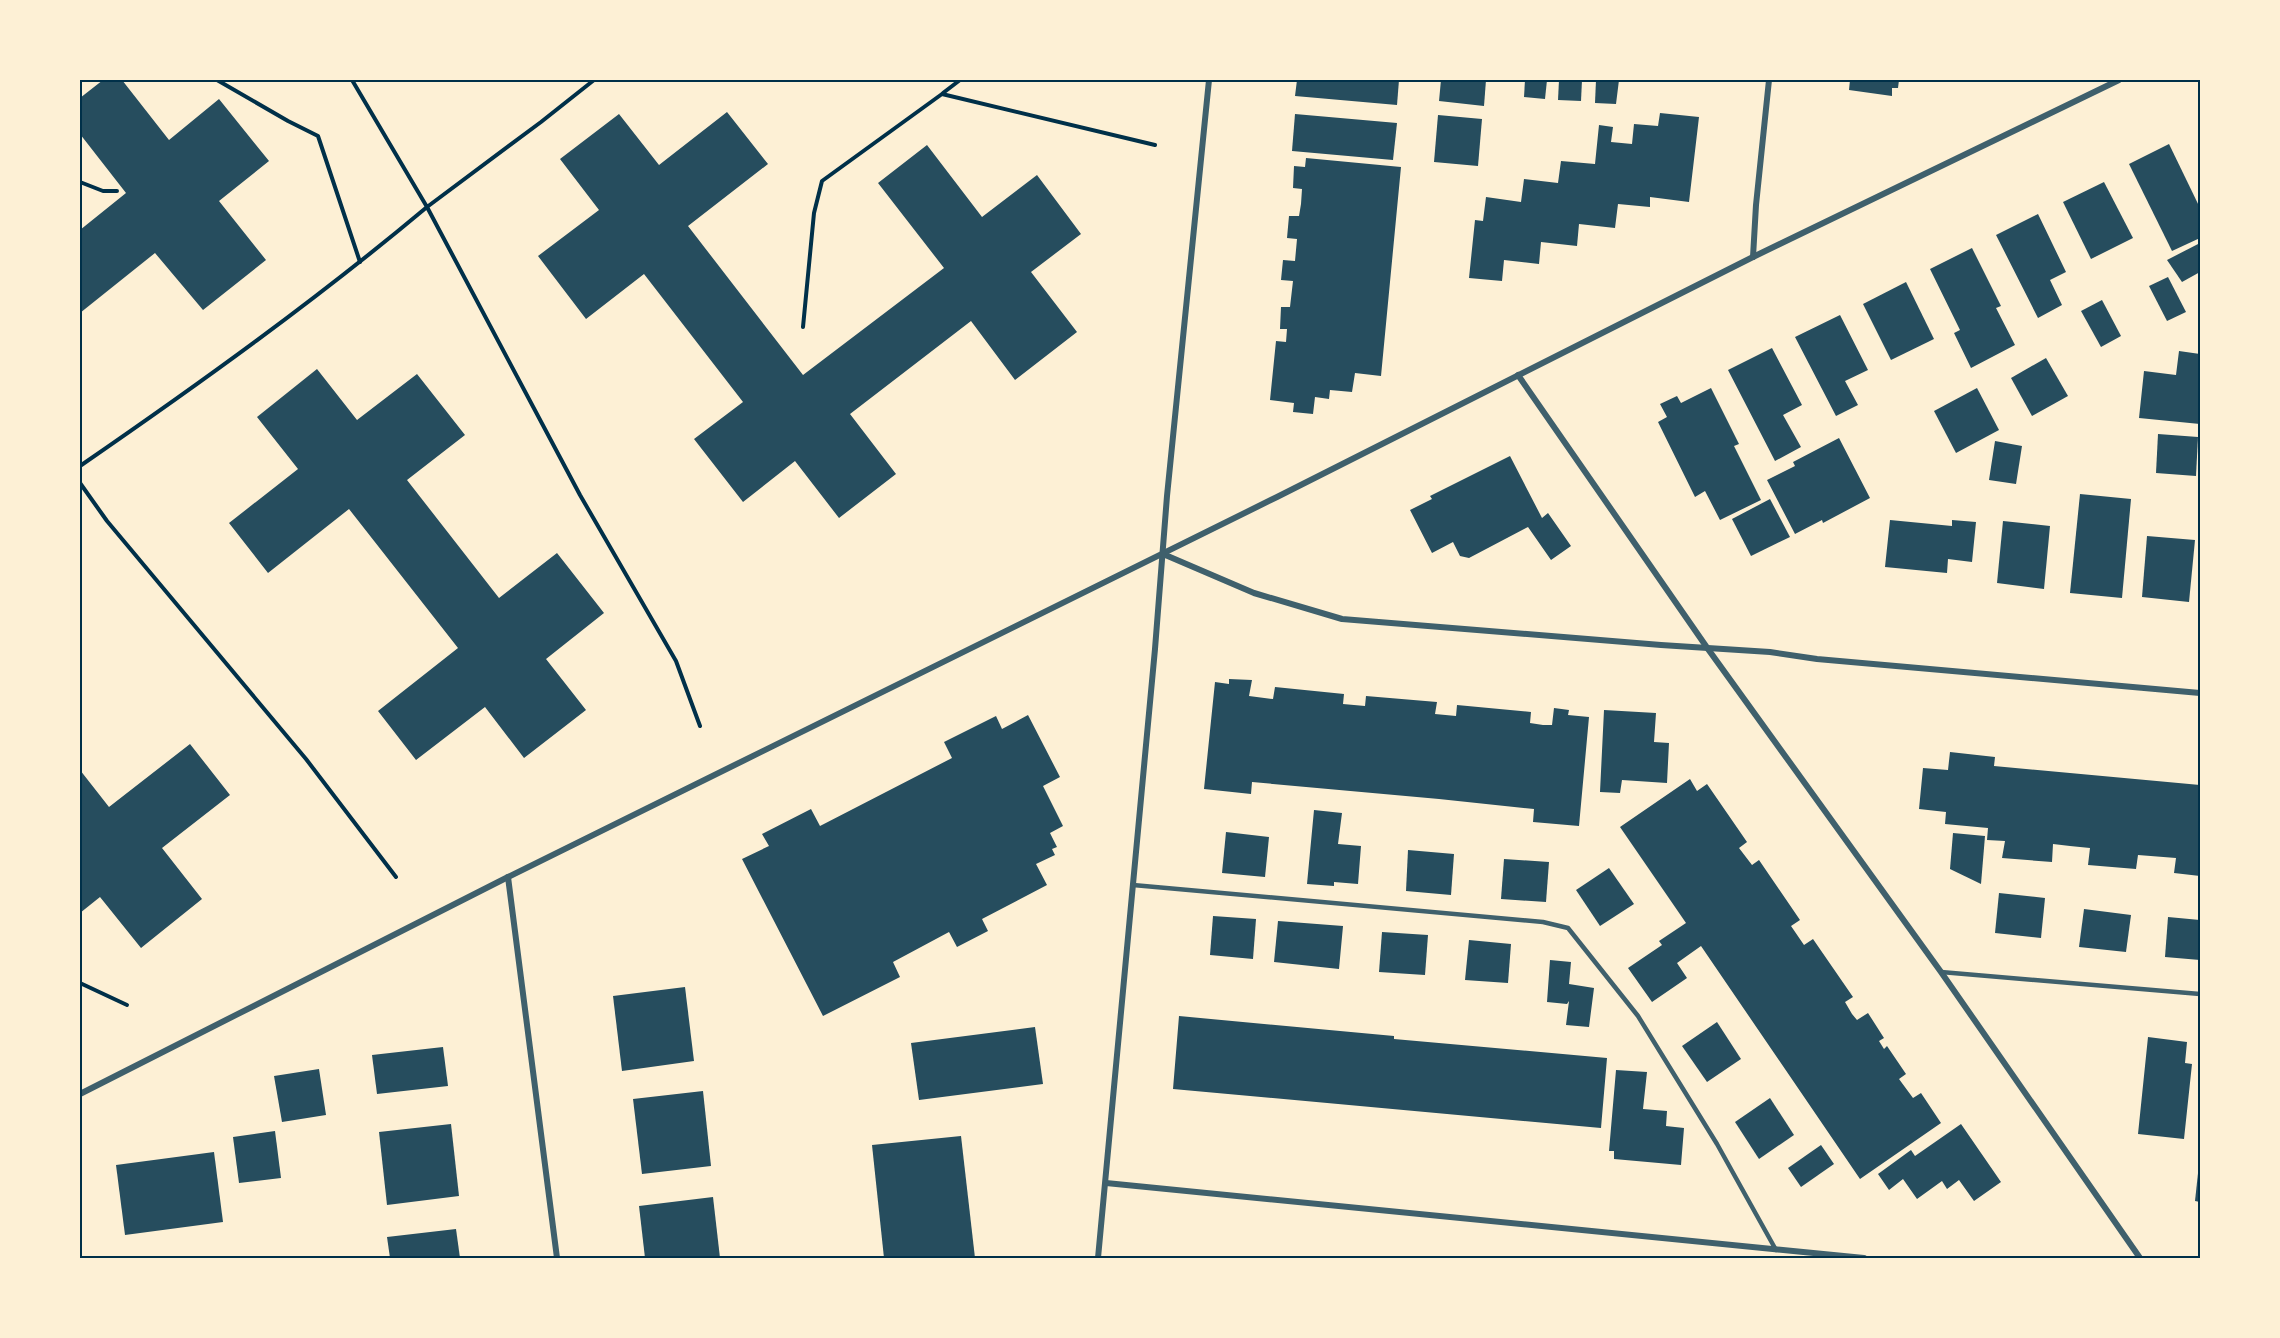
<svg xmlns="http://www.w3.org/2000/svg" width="2280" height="1338" font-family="'Roboto Condensed',sans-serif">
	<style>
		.building { fill: #264d5e }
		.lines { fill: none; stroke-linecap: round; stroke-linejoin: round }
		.path { stroke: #003049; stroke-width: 4 }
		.service { stroke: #3f606c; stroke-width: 4.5 }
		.minor { stroke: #3f606c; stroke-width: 6 }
		.neatline { fill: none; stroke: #003049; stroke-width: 2 }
	</style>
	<rect width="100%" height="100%" fill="#fdf0d5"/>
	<g class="building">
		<path d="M 103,80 L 122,80 L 169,140 L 219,99 L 269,161 L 219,201 L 266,260 L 203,310 L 155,253 L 80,313 L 80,230 L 126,193 L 80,134 L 80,98 Z"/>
		<path d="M 1297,80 L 1399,80 L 1397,105 L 1295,96 Z"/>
		<path d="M 1441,80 L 1486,80 L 1484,106 L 1439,101 Z"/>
		<path d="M 1525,80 L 1547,80 L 1545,99 L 1524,97 Z"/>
		<path d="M 1559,80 L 1582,80 L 1581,101 L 1558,100 Z"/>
		<path d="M 1596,80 L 1619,80 L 1616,104 L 1595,103 Z"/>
		<path d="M 1850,80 L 1899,80 L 1898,88 L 1892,88 L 1892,96 L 1849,90 Z"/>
		<path d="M 727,112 L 768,164 L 688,226 L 803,375 L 944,268 L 878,183 L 927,145 L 982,217 L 1037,175 L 1081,234 L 1031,272 L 1077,332 L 1015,380 L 971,321 L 850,414 L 896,474 L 839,518 L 795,461 L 743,502 L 694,439 L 743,402 L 644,274 L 586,319 L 538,256 L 599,210 L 560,159 L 619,114 L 659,165 Z"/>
		<path d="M 1660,113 L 1699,117 L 1689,202 L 1650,197 L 1650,207 L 1618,204 L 1615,228 L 1579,224 L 1577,246 L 1541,242 L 1539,264 L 1504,260 L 1502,281 L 1469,278 L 1475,220 L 1483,221 L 1486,197 L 1521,202 L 1524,179 L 1558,183 L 1561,161 L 1595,164 L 1599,125 L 1613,127 L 1611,142 L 1632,144 L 1634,124 L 1658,126 Z"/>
		<path d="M 1295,114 L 1397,123 L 1393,160 L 1292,151 Z"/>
		<path d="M 1438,115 L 1482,119 L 1478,166 L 1434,162 Z"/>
		<path d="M 2169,144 L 2200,208 L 2200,238 L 2172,251 L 2129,164 Z"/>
		<path d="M 1306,158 L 1401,167 L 1381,376 L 1355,373 L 1352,392 L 1330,390 L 1329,399 L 1315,397 L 1313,414 L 1293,412 L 1294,403 L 1270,400 L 1276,341 L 1286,342 L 1287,329 L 1280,329 L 1281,307 L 1290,307 L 1293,281 L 1281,280 L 1283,260 L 1295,261 L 1297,239 L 1287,238 L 1289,216 L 1299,216 L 1301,204 L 1302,189 L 1293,188 L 1294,166 L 1305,167 Z"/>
		<path d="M 2104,182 L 2133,238 L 2091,259 L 2063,202 Z"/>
		<path d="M 2038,214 L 2066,272 L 2050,280 L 2062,305 L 2038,318 L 1996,235 Z"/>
		<path d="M 2200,243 L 2200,272 L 2182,282 L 2167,260 Z"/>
		<path d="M 1972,248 L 2001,306 L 1996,308 L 2015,345 L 1971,368 L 1954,333 L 1960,330 L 1930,269 Z"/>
		<path d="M 2168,277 L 2186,312 L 2167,321 L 2149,286 Z"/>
		<path d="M 1906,282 L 1934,339 L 1891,360 L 1863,304 Z"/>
		<path d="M 2102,300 L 2121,336 L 2101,347 L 2081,311 Z"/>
		<path d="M 1840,315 L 1868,370 L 1845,381 L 1858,405 L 1836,416 L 1795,337 Z"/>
		<path d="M 1772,348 L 1802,405 L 1783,415 L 1801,447 L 1775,461 L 1728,370 Z"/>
		<path d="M 2179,351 L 2200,354 L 2200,424 L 2139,418 L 2144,371 L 2176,375 Z"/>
		<path d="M 2046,358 L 2068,396 L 2032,416 L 2011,378 Z"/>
		<path d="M 317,369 L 357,420 L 417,374 L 465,435 L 407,480 L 499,598 L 557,553 L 604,613 L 546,659 L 586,710 L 524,758 L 485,707 L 416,760 L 378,711 L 458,648 L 349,509 L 268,573 L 229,523 L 298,469 L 257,417 Z"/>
		<path d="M 1711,388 L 1739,444 L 1734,446 L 1761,500 L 1720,520 L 1705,491 L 1695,497 L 1658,422 L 1667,417 L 1660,404 L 1677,396 L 1681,403 Z"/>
		<path d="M 1977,388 L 1999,430 L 1956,453 L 1934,411 Z"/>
		<path d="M 2158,434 L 2198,437 L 2196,476 L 2156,473 Z"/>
		<path d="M 1839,438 L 1870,498 L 1823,523 L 1822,520 L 1795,534 L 1767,480 L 1795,466 L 1793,462 Z"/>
		<path d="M 1995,441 L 2022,446 L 2016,484 L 1989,480 Z"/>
		<path d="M 1510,456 L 1542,518 L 1548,513 L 1571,546 L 1551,560 L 1528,527 L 1469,558 L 1460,556 L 1453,542 L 1432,553 L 1410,510 L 1432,499 L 1430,496 Z"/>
		<path d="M 2080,494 L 2131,499 L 2122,598 L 2070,593 Z"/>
		<path d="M 1770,499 L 1790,537 L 1751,556 L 1732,519 Z"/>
		<path d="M 1890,520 L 1952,526 L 1952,520 L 1976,522 L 1972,562 L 1948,559 L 1947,573 L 1885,567 Z"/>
		<path d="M 2003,521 L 2050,526 L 2044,589 L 1997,583 Z"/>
		<path d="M 2147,536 L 2195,540 L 2189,602 L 2142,597 Z"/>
		<path d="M 1229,679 L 1252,680 L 1249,696 L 1273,699 L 1275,687 L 1344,694 L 1343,704 L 1365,706 L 1366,696 L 1437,702 L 1435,714 L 1456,716 L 1457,705 L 1531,712 L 1530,723 L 1543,725 L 1552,725 L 1554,708 L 1569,710 L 1568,715 L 1589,717 L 1579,826 L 1533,822 L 1534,809 L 1439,799 L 1252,782 L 1251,794 L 1204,789 L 1215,682 L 1229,684 Z"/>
		<path d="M 1604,710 L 1656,713 L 1654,742 L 1669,743 L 1667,783 L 1622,780 L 1620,793 L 1600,792 Z"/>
		<path d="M 1028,715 L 1060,777 L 1043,786 L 1063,826 L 1050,833 L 1057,847 L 1052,849 L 1055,855 L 1036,864 L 1047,885 L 982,919 L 988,931 L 957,947 L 949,932 L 893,962 L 900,977 L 823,1016 L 742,859 L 769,846 L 762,834 L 811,809 L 820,826 L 952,758 L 944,742 L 996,716 L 1002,729 Z"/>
		<path d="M 190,744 L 230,795 L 162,848 L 202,899 L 141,948 L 100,897 L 80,913 L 80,770 L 109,807 Z"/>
		<path d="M 1950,752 L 1995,757 L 1994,766 L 2200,785 L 2200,876 L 2174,873 L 2176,858 L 2138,855 L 2136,869 L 2088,865 L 2090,848 L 2070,846 L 2053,844 L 2052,862 L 2002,858 L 2005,841 L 1987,840 L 1988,828 L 1945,824 L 1946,812 L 1919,809 L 1923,768 L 1948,770 Z"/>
		<path d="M 1690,779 L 1697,791 L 1707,784 L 1747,842 L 1739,848 L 1752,865 L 1759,860 L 1800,920 L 1791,926 L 1804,945 L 1813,939 L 1853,997 L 1845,1002 L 1852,1014 L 1857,1020 L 1868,1013 L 1884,1038 L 1879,1041 L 1884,1049 L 1887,1046 L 1906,1074 L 1899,1079 L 1913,1098 L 1921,1093 L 1941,1123 L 1860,1179 L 1701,946 L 1677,963 L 1687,978 L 1652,1002 L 1628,968 L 1662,945 L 1659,941 L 1686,923 L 1620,827 Z"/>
		<path d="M 1314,810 L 1342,813 L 1338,844 L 1361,846 L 1358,884 L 1334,882 L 1334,886 L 1307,884 Z"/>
		<path d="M 1226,832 L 1269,837 L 1265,877 L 1222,873 Z"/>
		<path d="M 1953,833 L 1985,836 L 1981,884 L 1950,869 Z"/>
		<path d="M 1408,850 L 1454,854 L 1451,895 L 1406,891 Z"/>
		<path d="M 1504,859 L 1549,862 L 1546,902 L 1501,899 Z"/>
		<path d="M 1609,868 L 1634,904 L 1600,926 L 1576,890 Z"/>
		<path d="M 1999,893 L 2045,898 L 2041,938 L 1995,933 Z"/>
		<path d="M 2084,909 L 2131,915 L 2126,952 L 2079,947 Z"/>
		<path d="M 1213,916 L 1256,919 L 1253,959 L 1210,955 Z"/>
		<path d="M 2168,917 L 2200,920 L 2200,960 L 2165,957 Z"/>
		<path d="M 1278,921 L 1343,926 L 1339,969 L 1274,962 Z"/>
		<path d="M 1382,932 L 1428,935 L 1425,975 L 1379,972 Z"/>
		<path d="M 1469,940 L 1511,944 L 1508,983 L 1465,980 Z"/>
		<path d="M 1550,960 L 1571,962 L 1569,984 L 1594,988 L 1589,1027 L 1566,1025 L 1569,1001 L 1567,1004 L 1547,1002 Z"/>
		<path d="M 685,987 L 694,1061 L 622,1071 L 613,996 Z"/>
		<path d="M 1179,1016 L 1394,1036 L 1394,1039 L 1607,1058 L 1601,1128 L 1173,1089 Z"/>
		<path d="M 1717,1022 L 1741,1059 L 1707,1082 L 1682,1046 Z"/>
		<path d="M 1035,1027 L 1043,1084 L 919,1100 L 911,1043 Z"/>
		<path d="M 2148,1037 L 2187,1042 L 2185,1063 L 2192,1064 L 2184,1139 L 2138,1134 Z"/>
		<path d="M 443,1047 L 448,1086 L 377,1094 L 372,1055 Z"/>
		<path d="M 319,1069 L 326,1115 L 282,1122 L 274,1076 Z"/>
		<path d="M 1616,1070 L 1647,1072 L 1643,1109 L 1667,1111 L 1666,1126 L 1684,1128 L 1681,1165 L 1614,1159 L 1614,1151 L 1609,1151 Z"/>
		<path d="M 703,1091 L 711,1166 L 642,1174 L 633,1099 Z"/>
		<path d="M 1770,1098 L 1794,1135 L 1759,1159 L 1735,1122 Z"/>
		<path d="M 451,1124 L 459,1196 L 387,1205 L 379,1132 Z"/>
		<path d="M 1961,1124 L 2001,1182 L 1974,1201 L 1959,1180 L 1947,1189 L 1942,1181 L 1917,1199 L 1903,1179 L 1889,1190 L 1878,1174 L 1911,1150 L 1915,1156 Z"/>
		<path d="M 275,1131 L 281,1178 L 239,1183 L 233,1137 Z"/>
		<path d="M 961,1136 L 975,1258 L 884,1258 L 872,1145 Z"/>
		<path d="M 1821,1145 L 1834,1164 L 1801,1187 L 1788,1168 Z"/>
		<path d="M 214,1152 L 223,1222 L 125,1235 L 116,1165 Z"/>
		<path d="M 2199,1164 L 2200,1164 L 2200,1202 L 2195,1201 Z"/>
		<path d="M 713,1197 L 720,1258 L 645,1258 L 639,1206 Z"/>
		<path d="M 456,1229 L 460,1258 L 390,1258 L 387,1237 Z"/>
	</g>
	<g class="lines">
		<g class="path">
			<path d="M 217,80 L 288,121 L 318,136 L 360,262"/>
			<path d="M 352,80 L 427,207 L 541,122 L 594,80"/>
			<path d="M 943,93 L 960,80"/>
			<path d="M 80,182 L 103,191 L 117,191"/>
			<path d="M 803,327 L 814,213 L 822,181 L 942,94 L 1155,145"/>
			<path d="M 80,466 C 199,384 316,300 427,207 L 580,495 L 676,661 L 700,726"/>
			<path d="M 80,483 L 107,521 L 306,759 L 396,877"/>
			<path d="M 80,983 L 127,1005"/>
		</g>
		<g class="service">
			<path d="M 1133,885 L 1543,922 L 1568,928 L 1638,1016 L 1717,1144 L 1776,1250"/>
			<path d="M 1941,972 L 2200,994"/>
		</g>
		<g class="minor">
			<path d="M 1753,257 L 1756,205 L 1769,80"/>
			<path d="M 1518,375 L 1708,649 L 1941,972 L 2140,1258"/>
			<path d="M 1163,554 L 1254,593 L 1342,619 L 1661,645 L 1770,652 L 1817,659 L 2200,693"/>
			<path d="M 508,877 L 557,1258"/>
			<path d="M 80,1094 L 508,877 L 1277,497 L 1753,257 L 2119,80"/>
			<path d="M 1106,1183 L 1864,1258"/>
			<path d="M 1098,1258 L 1155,649 L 1167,496 L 1209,80"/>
		</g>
	</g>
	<rect width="2280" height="1338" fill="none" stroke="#fdf0d5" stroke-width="162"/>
	<rect x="81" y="81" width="2118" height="1176" class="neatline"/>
</svg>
